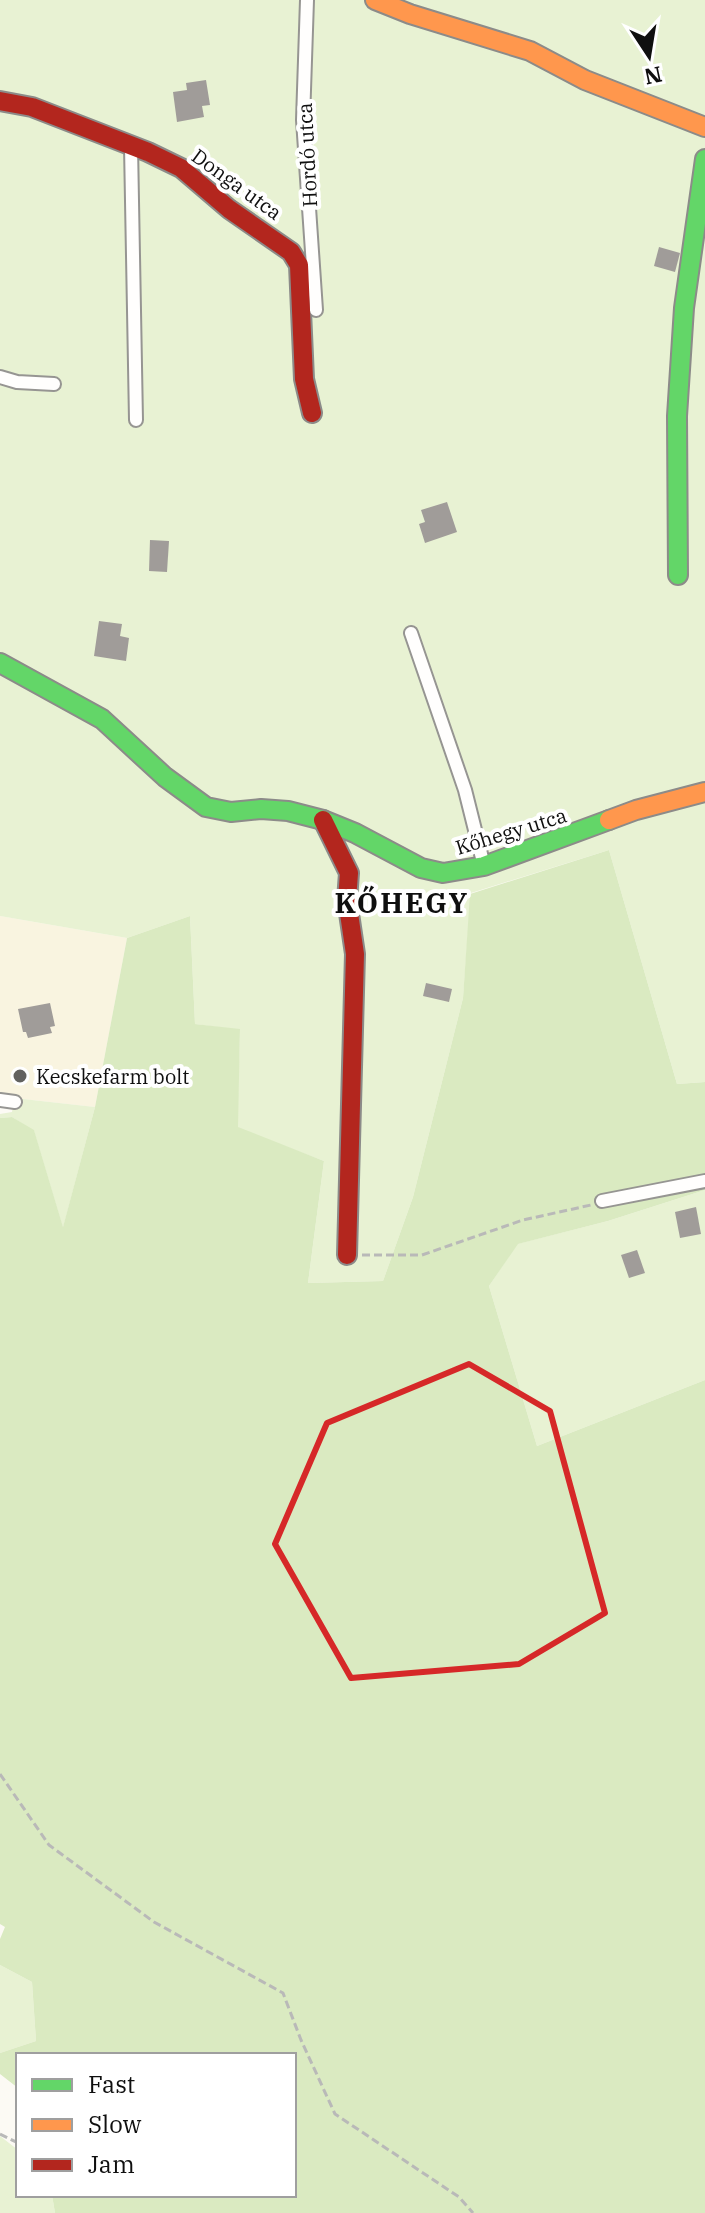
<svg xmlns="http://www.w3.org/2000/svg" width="705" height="2213" font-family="'IBM Plex Serif',serif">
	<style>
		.farmland { fill: #f9f4e0 }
		.green { fill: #e8f2d3 }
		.forest { fill: #daeac1 }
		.building { fill: #a09c99 }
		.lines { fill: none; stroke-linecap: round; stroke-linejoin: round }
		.street-casing { stroke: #969592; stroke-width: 16 }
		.fast-casing { stroke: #8c8b89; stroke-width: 22 }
		.slow-casing { stroke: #8c8b89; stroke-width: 22 }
		.jam-casing { stroke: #8c8b89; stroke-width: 22 }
		.path { stroke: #b9b9b8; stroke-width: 3; stroke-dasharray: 8 4; stroke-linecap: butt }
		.street { stroke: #fffefd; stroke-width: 12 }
		.fast { stroke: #63d668; stroke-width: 18 }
		.slow { stroke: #ff974d; stroke-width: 18 }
		.jam { stroke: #b3261e; stroke-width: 18 }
		.marked { fill: none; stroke: #d62828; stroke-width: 6; stroke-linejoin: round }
		.poi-dot { fill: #62615f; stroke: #fff; stroke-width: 3 }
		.labels { text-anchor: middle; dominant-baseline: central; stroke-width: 8; stroke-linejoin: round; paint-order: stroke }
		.street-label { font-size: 20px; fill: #0f0f0f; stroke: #fff }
		.poi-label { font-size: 20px; fill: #0f0f0f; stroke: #fff; text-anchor: start }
		.district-label { font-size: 28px; font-weight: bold; letter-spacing: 2px; fill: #0f0f0f; stroke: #fff }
	</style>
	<rect width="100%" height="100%" fill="#fcfaf4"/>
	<path class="farmland" d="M 0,916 L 127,938 L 95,1107 L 14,1098 L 0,1099 Z"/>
	<g class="green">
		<path d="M 0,0 L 705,0 L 705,1082 L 677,1084 L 609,850 L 471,893 L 463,998 L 413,1197 L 383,1281 L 308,1283 L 324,1161 L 237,1128 L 240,1030 L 195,1024 L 190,916 L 127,938 L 0,916 Z"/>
		<path d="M 14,1098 L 95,1107 L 63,1228 L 34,1131 L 12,1117 L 0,1118 L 0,1114 L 12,1112 Z"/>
		<path d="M 705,1190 L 705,1380 L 537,1446 L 489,1286 L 517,1244 L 608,1221 Z"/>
		<path d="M 0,1965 L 32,1982 L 36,2041 L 0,2053 Z"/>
		<path d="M 0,2136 L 18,2150 L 18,2195 L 52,2195 L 55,2213 L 0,2213 Z"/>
	</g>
	<path class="forest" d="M 609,850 L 677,1084 L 705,1082 L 705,1190 L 608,1221 L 518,1244 L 489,1286 L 537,1446 L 705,1380 L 705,2213 L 55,2213 L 52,2195 L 294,2195 L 294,2055 L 18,2055 L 18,2088 L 0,2074 L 0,2053 L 36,2041 L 32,1982 L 0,1965 L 0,1939 L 5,1927 L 0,1924 L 0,1118 L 12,1117 L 34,1130 L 63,1227 L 95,1107 L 127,938 L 190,916 L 195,1024 L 240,1029 L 238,1127 L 324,1161 L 308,1283 L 383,1281 L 413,1197 L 463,998 L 470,894 Z"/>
	<g class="building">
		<path d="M 206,80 L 210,105 L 202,106 L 204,117 L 177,122 L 173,92 L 187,90 L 186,83 Z"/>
		<path d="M 659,247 L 680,253 L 675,272 L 654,266 Z"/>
		<path d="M 447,502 L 457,532 L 425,543 L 419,524 L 425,522 L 421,510 Z"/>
		<path d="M 150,540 L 169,541 L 167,572 L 149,571 Z"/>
		<path d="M 99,621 L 122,624 L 120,636 L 129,638 L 126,661 L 94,656 Z"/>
		<path d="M 426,983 L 452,989 L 449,1002 L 423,996 Z"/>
		<path d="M 50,1003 L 55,1026 L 50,1027 L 52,1033 L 28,1038 L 26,1032 L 23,1032 L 18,1009 Z"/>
		<path d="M 696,1207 L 701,1234 L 680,1238 L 675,1212 Z"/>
		<path d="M 637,1250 L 645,1273 L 629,1278 L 621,1255 Z"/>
	</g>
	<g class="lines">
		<g class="street-casing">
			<g id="street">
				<path d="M 307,0 L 303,120 L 316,310"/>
				<path d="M 131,146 L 136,420"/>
				<path d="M 0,377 L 17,382 L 54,384"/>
				<path d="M 411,633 L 465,790 L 484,866"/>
				<path d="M 0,1100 L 15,1102"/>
				<path d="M 602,1201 L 705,1181"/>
			</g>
		</g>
		<g class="fast-casing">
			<g id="fast">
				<path d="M 678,575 L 677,416 L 684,308 L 705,159"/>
				<path d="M 0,663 L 102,719 L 165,777 L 206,807 L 231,812 L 261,809 L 288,811 L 323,820 L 355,833 L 421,868 L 443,873 L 484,866 L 609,820"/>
			</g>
		</g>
		<g class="slow-casing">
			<g id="slow">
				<path d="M 375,0 L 410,14 L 530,51 L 585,80 L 705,127"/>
				<path d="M 609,820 L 636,810 L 705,792"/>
			</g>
		</g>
		<g class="jam-casing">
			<g id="jam">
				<path d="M 0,101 L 32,107 L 148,152 L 181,168 L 229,209 L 291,252 L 299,265 L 304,379 L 312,413"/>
				<path d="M 323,820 L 349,873 L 347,900 L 355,954 L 347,1255"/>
			</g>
		</g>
		<g class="path">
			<path d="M 362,1255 L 422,1255 L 523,1220 L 591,1205"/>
			<path d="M 0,1774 L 49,1845 L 154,1922 L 283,1993 L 301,2040 L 335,2114 L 459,2197 L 473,2213"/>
			<path d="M 0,2134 L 18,2143"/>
		</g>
		<use href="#street" class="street"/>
		<use href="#fast" class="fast"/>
		<use href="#slow" class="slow"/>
		<use href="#jam" class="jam"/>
	</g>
	<path class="marked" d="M 469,1364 L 550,1411 L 605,1613 L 519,1664 L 351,1678 L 275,1544 L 327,1423 Z"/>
	<circle class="poi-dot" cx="20" cy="1076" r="8"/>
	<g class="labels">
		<g class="street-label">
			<text transform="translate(307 155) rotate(-93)">Hordó utca</text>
			<text transform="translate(237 184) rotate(36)">Donga utca</text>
			<text transform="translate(511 831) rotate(-17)">Kőhegy utca</text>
		</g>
		<g class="poi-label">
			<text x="36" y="1076">Kecskefarm bolt</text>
		</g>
		<g class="district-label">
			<text x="402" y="902">KŐHEGY</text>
		</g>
	</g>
	<rect x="16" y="2053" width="280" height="144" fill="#ffffff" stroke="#9f9f9f" stroke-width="2"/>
	<rect x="32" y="2079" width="40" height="12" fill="#63d668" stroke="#9f9f9f" stroke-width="2"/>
	<text x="88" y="2093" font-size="24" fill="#0f0f0f">Fast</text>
	<rect x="32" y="2119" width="40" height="12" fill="#ff974d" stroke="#9f9f9f" stroke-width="2"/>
	<text x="88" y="2133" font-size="24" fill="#0f0f0f">Slow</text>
	<rect x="32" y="2159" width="40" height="12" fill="#b3261e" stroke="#9f9f9f" stroke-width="2"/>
	<text x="88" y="2173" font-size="24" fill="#0f0f0f">Jam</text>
	<g transform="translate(649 56) rotate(168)" stroke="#ffffff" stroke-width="6" paint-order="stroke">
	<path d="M0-6L14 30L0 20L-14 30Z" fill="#0f0f0f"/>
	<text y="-12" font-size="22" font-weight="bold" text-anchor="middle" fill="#0f0f0f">N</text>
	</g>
</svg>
